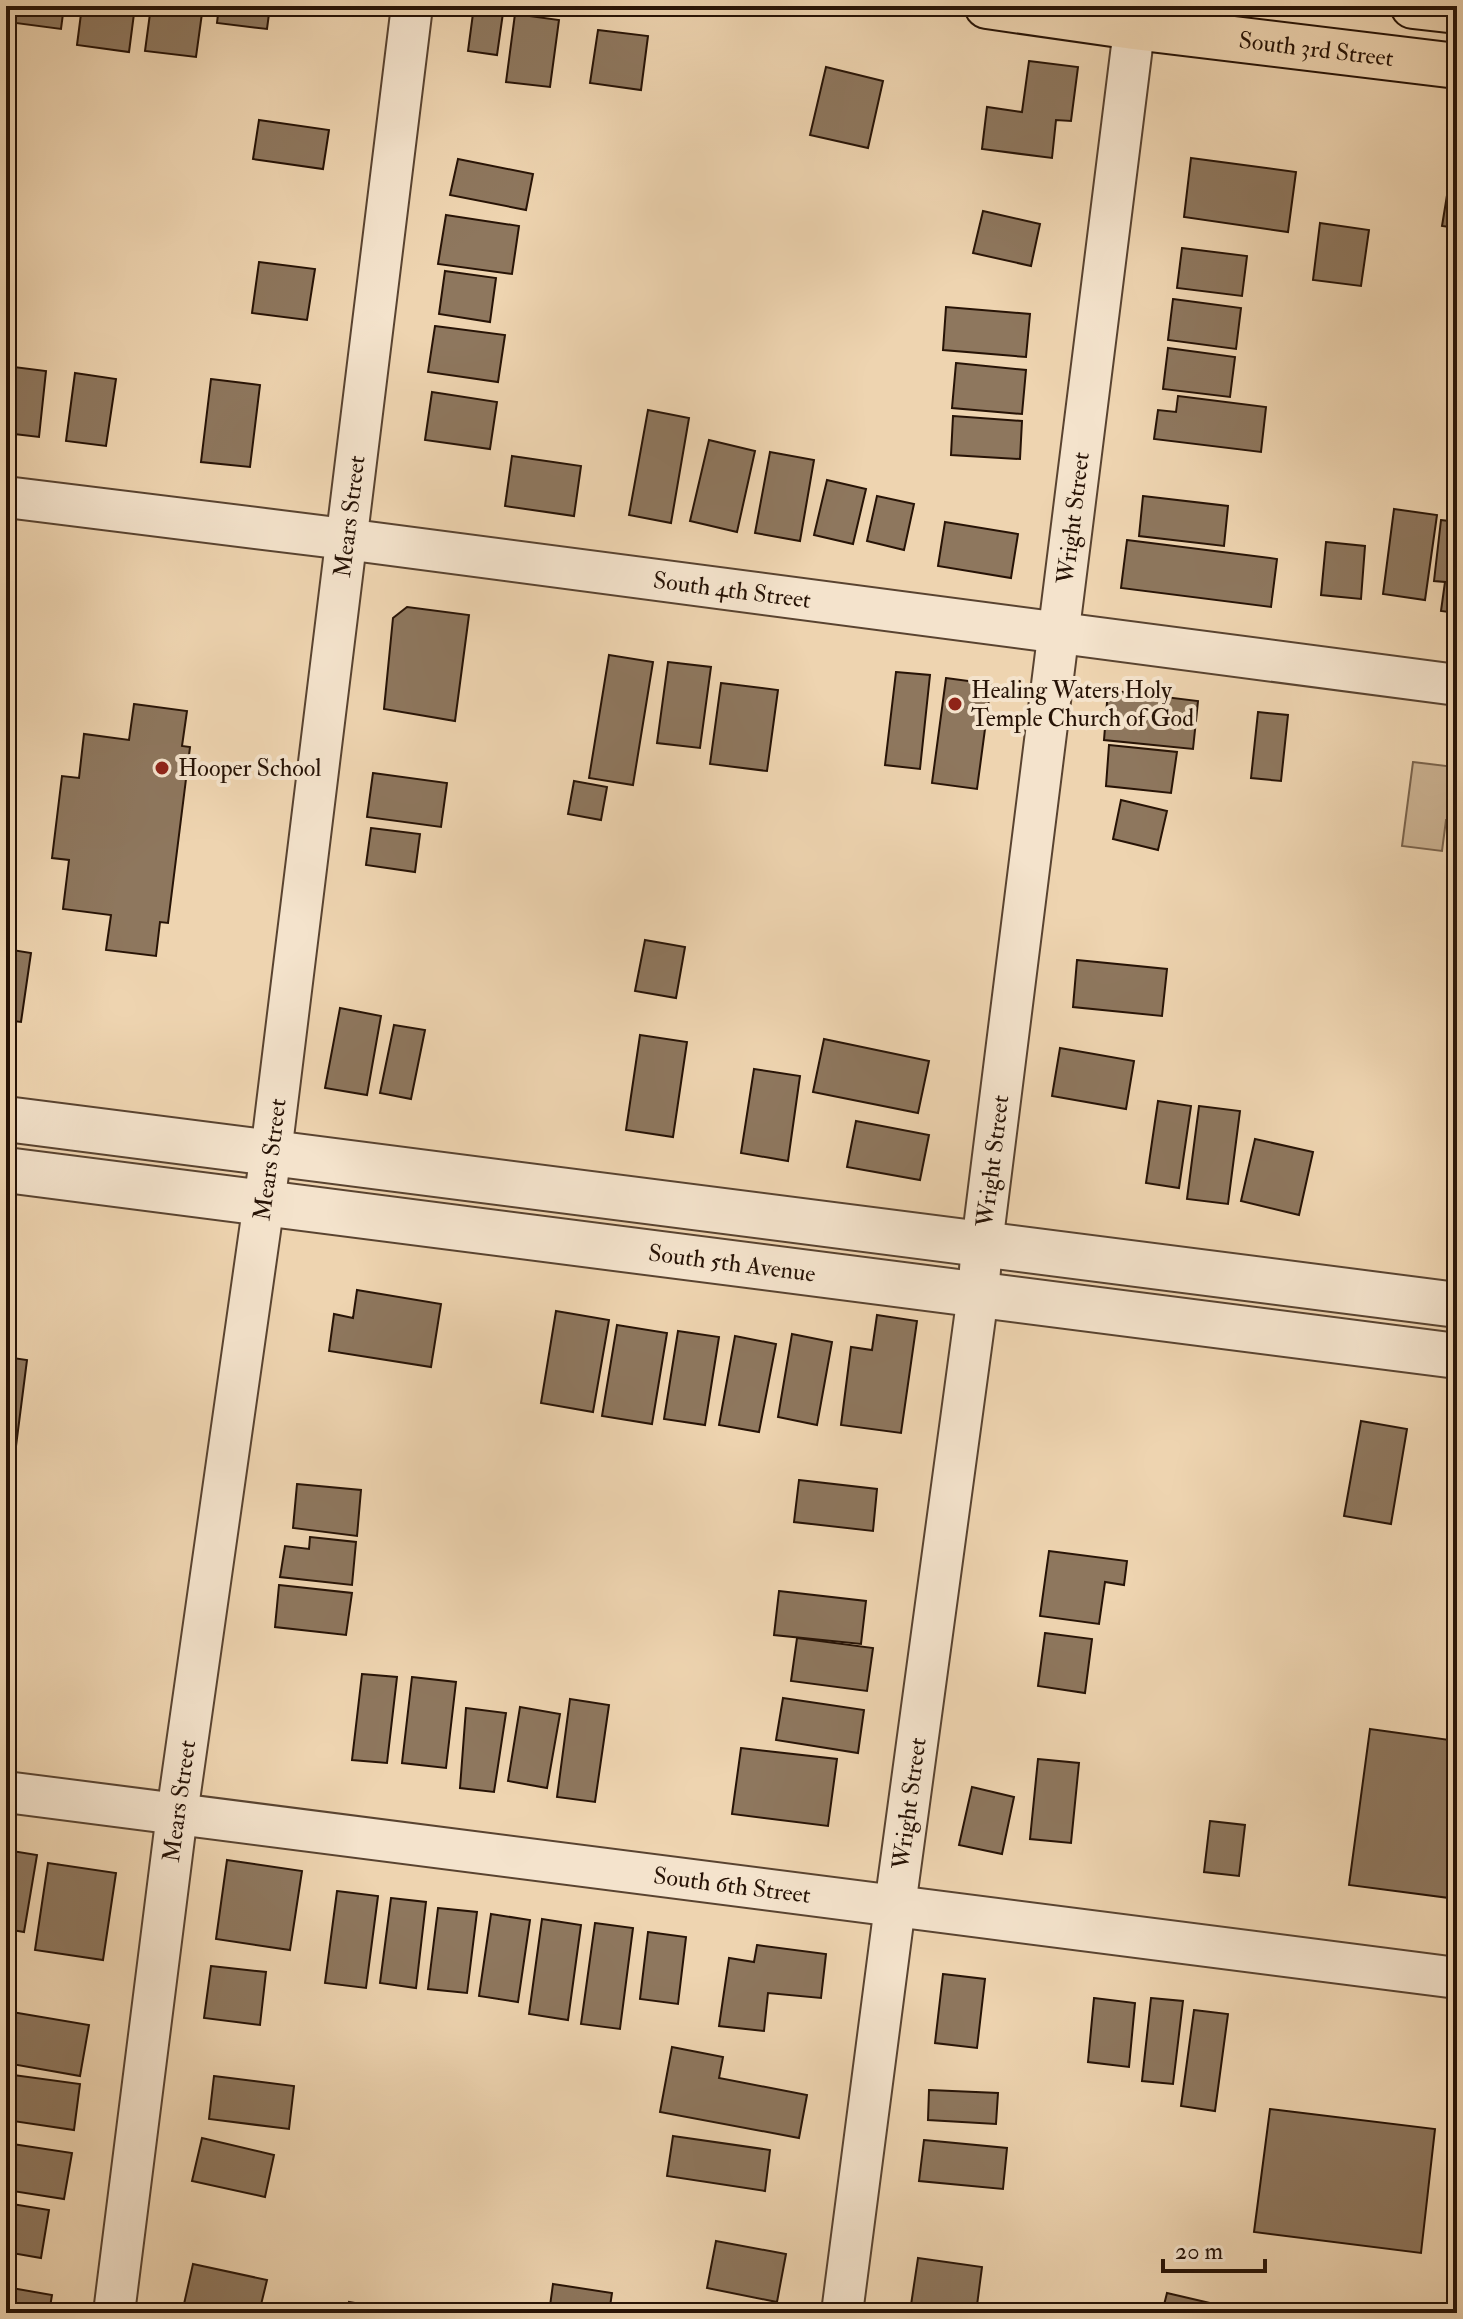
<svg xmlns="http://www.w3.org/2000/svg" width="1463" height="2319" font-family="'IM FELL Double Pica',serif">
	<style>
		.green { fill: #ccb393; stroke: #7a634c; stroke-width: 2 }
		.building { fill: #8e775e; stroke: #271306; stroke-width: 2 }
		.lines { fill: none; stroke-linecap: round; stroke-linejoin: round }
		.minor-casing { stroke: #594330; stroke-width: 44 }
		.tertiary-casing { stroke: #594330; stroke-width: 48 }
		.trunk-casing { stroke: #271306; stroke-width: 48 }
		.minor { stroke: #f4e3cc; stroke-width: 40 }
		.tertiary { stroke: #f4e3cc; stroke-width: 44 }
		.trunk { stroke: #eed4b0; stroke-width: 44 }
		.poi-dot { fill: #8f2418; stroke: #f4e3cc; stroke-width: 3 }
		.labels { text-anchor: middle; dominant-baseline: central; stroke-width: 8; stroke-linejoin: round; paint-order: stroke }
		.street-label { font-size: 24px; fill: #271306; stroke: #f4e3cc }
		.poi-label { font-size: 24px; fill: #271306; stroke: #f4e3cc; text-anchor: start }
	</style>
	<rect width="100%" height="100%" fill="#eed4b0"/>
	<filter id="stains"><feTurbulence type="fractalNoise" baseFrequency=".0025" numOctaves="4"/><feColorMatrix values="0 0 0 0 .2 0 0 0 0 .09 0 0 0 0 .02 0 0 0 .5 -.17"/></filter>
	<radialGradient id="worn" r=".72"><stop offset=".6" stop-color="#630" stop-opacity="0"/><stop offset="1" stop-color="#630" stop-opacity=".3"/></radialGradient>
	<path class="green" d="M 1413,762 L 1455,767 L 1450,798 L 1457,800 L 1457,821 L 1446,820 L 1442,851 L 1402,846 Z"/>
	<g class="building">
		<path d="M 10,6 L 64,6 L 61,29 L 8,22 Z"/>
		<path d="M 82,6 L 135,6 L 129,52 L 77,45 Z"/>
		<path d="M 151,6 L 203,6 L 196,57 L 145,51 Z"/>
		<path d="M 219,6 L 270,6 L 267,29 L 217,23 Z"/>
		<path d="M 474,6 L 504,6 L 497,55 L 468,51 Z"/>
		<path d="M 515,14 L 559,20 L 550,87 L 506,82 Z"/>
		<path d="M 598,30 L 648,36 L 641,90 L 590,83 Z"/>
		<path d="M 1029,61 L 1078,67 L 1071,121 L 1056,120 L 1052,158 L 982,149 L 987,107 L 1022,112 Z"/>
		<path d="M 826,67 L 883,81 L 868,148 L 810,135 Z"/>
		<path d="M 259,120 L 329,130 L 323,169 L 253,159 Z"/>
		<path d="M 1457,134 L 1457,228 L 1442,226 Z"/>
		<path d="M 1191,158 L 1296,172 L 1288,232 L 1184,217 Z"/>
		<path d="M 458,159 L 533,174 L 526,210 L 450,195 Z"/>
		<path d="M 983,211 L 1040,224 L 1031,266 L 973,253 Z"/>
		<path d="M 446,215 L 519,226 L 512,274 L 438,264 Z"/>
		<path d="M 1320,223 L 1369,230 L 1361,286 L 1313,280 Z"/>
		<path d="M 1182,248 L 1247,256 L 1242,296 L 1177,288 Z"/>
		<path d="M 259,262 L 315,269 L 307,320 L 252,313 Z"/>
		<path d="M 445,271 L 496,278 L 490,322 L 439,314 Z"/>
		<path d="M 1173,299 L 1241,308 L 1236,349 L 1168,340 Z"/>
		<path d="M 946,307 L 1030,314 L 1026,357 L 943,350 Z"/>
		<path d="M 435,326 L 505,335 L 498,382 L 428,372 Z"/>
		<path d="M 1168,348 L 1235,357 L 1230,397 L 1163,389 Z"/>
		<path d="M 956,363 L 1026,370 L 1022,414 L 952,408 Z"/>
		<path d="M 6,366 L 46,371 L 39,437 L 6,433 Z"/>
		<path d="M 75,373 L 116,379 L 106,446 L 66,441 Z"/>
		<path d="M 211,379 L 260,385 L 250,467 L 201,462 Z"/>
		<path d="M 432,392 L 497,402 L 490,449 L 425,440 Z"/>
		<path d="M 1178,396 L 1266,407 L 1261,452 L 1154,439 L 1158,410 L 1176,412 Z"/>
		<path d="M 648,410 L 689,418 L 671,523 L 629,515 Z"/>
		<path d="M 953,416 L 1022,421 L 1020,459 L 951,455 Z"/>
		<path d="M 709,440 L 755,451 L 737,532 L 690,521 Z"/>
		<path d="M 770,452 L 814,460 L 800,541 L 755,533 Z"/>
		<path d="M 512,456 L 581,466 L 574,516 L 505,506 Z"/>
		<path d="M 827,480 L 866,489 L 853,544 L 814,535 Z"/>
		<path d="M 877,496 L 914,504 L 904,550 L 867,541 Z"/>
		<path d="M 1143,496 L 1228,506 L 1224,546 L 1139,536 Z"/>
		<path d="M 1394,509 L 1437,515 L 1425,600 L 1383,594 Z"/>
		<path d="M 1441,520 L 1457,522 L 1457,567 L 1452,566 L 1451,575 L 1457,575 L 1457,613 L 1441,611 L 1445,582 L 1434,581 Z"/>
		<path d="M 945,522 L 1018,534 L 1011,578 L 938,566 Z"/>
		<path d="M 1127,540 L 1277,559 L 1271,607 L 1121,588 Z"/>
		<path d="M 1326,542 L 1365,546 L 1361,599 L 1321,595 Z"/>
		<path d="M 407,607 L 469,615 L 455,721 L 384,709 L 393,618 Z"/>
		<path d="M 609,655 L 653,662 L 633,785 L 589,778 Z"/>
		<path d="M 668,662 L 711,667 L 700,748 L 657,743 Z"/>
		<path d="M 896,672 L 930,675 L 920,769 L 885,765 Z"/>
		<path d="M 946,678 L 991,684 L 977,789 L 932,783 Z"/>
		<path d="M 721,683 L 778,690 L 767,771 L 710,764 Z"/>
		<path d="M 1108,690 L 1198,701 L 1193,749 L 1104,740 Z"/>
		<path d="M 134,704 L 187,711 L 182,746 L 190,747 L 168,923 L 160,922 L 156,956 L 106,950 L 111,915 L 63,909 L 69,860 L 52,858 L 62,776 L 79,778 L 84,734 L 129,740 Z"/>
		<path d="M 1258,712 L 1288,715 L 1281,781 L 1251,778 Z"/>
		<path d="M 1109,745 L 1177,752 L 1171,793 L 1106,786 Z"/>
		<path d="M 373,773 L 447,783 L 441,827 L 367,817 Z"/>
		<path d="M 574,781 L 607,787 L 601,820 L 568,814 Z"/>
		<path d="M 1121,800 L 1167,811 L 1158,850 L 1113,839 Z"/>
		<path d="M 371,828 L 420,834 L 415,872 L 366,865 Z"/>
		<path d="M 6,932 L 14,933 L 12,950 L 31,953 L 21,1022 L 6,1020 Z"/>
		<path d="M 645,940 L 685,947 L 676,998 L 635,991 Z"/>
		<path d="M 1077,960 L 1167,969 L 1162,1016 L 1073,1007 Z"/>
		<path d="M 340,1008 L 381,1016 L 367,1095 L 325,1088 Z"/>
		<path d="M 394,1025 L 425,1030 L 411,1099 L 380,1093 Z"/>
		<path d="M 640,1035 L 687,1042 L 673,1137 L 626,1130 Z"/>
		<path d="M 824,1039 L 929,1061 L 918,1113 L 813,1092 Z"/>
		<path d="M 1060,1048 L 1134,1061 L 1126,1109 L 1052,1096 Z"/>
		<path d="M 754,1069 L 800,1076 L 788,1161 L 741,1153 Z"/>
		<path d="M 1158,1101 L 1191,1106 L 1179,1188 L 1146,1183 Z"/>
		<path d="M 1199,1106 L 1240,1111 L 1228,1204 L 1187,1199 Z"/>
		<path d="M 856,1121 L 929,1135 L 920,1180 L 847,1167 Z"/>
		<path d="M 1255,1139 L 1313,1152 L 1299,1215 L 1241,1201 Z"/>
		<path d="M 357,1290 L 441,1304 L 431,1367 L 329,1351 L 334,1314 L 353,1318 Z"/>
		<path d="M 556,1311 L 609,1320 L 593,1412 L 541,1403 Z"/>
		<path d="M 877,1315 L 917,1321 L 901,1433 L 841,1425 L 851,1347 L 872,1350 Z"/>
		<path d="M 617,1325 L 667,1333 L 652,1424 L 602,1416 Z"/>
		<path d="M 678,1331 L 719,1337 L 705,1425 L 664,1419 Z"/>
		<path d="M 792,1334 L 832,1342 L 817,1425 L 778,1417 Z"/>
		<path d="M 735,1336 L 776,1344 L 759,1432 L 719,1425 Z"/>
		<path d="M 6,1357 L 27,1360 L 15,1454 L 6,1453 Z"/>
		<path d="M 1361,1421 L 1407,1429 L 1391,1524 L 1344,1516 Z"/>
		<path d="M 799,1480 L 877,1489 L 873,1531 L 794,1522 Z"/>
		<path d="M 297,1484 L 361,1490 L 357,1536 L 293,1528 Z"/>
		<path d="M 310,1537 L 356,1542 L 352,1585 L 280,1577 L 285,1546 L 309,1549 Z"/>
		<path d="M 1049,1551 L 1127,1561 L 1124,1585 L 1105,1582 L 1099,1624 L 1040,1616 Z"/>
		<path d="M 279,1585 L 352,1593 L 346,1635 L 275,1627 Z"/>
		<path d="M 779,1591 L 866,1601 L 861,1644 L 774,1635 Z"/>
		<path d="M 1045,1633 L 1092,1639 L 1085,1693 L 1038,1686 Z"/>
		<path d="M 797,1638 L 873,1648 L 867,1691 L 791,1681 Z"/>
		<path d="M 362,1674 L 397,1677 L 387,1763 L 352,1760 Z"/>
		<path d="M 412,1677 L 456,1682 L 446,1768 L 402,1763 Z"/>
		<path d="M 783,1698 L 864,1710 L 858,1753 L 776,1740 Z"/>
		<path d="M 570,1699 L 609,1705 L 595,1802 L 557,1797 Z"/>
		<path d="M 520,1707 L 560,1714 L 547,1788 L 508,1781 Z"/>
		<path d="M 466,1708 L 506,1713 L 494,1792 L 460,1788 Z"/>
		<path d="M 1370,1729 L 1457,1741 L 1457,1899 L 1349,1885 Z"/>
		<path d="M 741,1748 L 837,1759 L 828,1826 L 732,1814 Z"/>
		<path d="M 1038,1759 L 1079,1763 L 1071,1843 L 1030,1839 Z"/>
		<path d="M 972,1787 L 1014,1797 L 1002,1854 L 959,1845 Z"/>
		<path d="M 1210,1821 L 1245,1825 L 1239,1876 L 1204,1872 Z"/>
		<path d="M 6,1850 L 37,1855 L 24,1932 L 6,1929 Z"/>
		<path d="M 227,1860 L 302,1871 L 290,1950 L 216,1939 Z"/>
		<path d="M 48,1863 L 116,1873 L 103,1960 L 35,1950 Z"/>
		<path d="M 337,1891 L 378,1896 L 366,1988 L 325,1983 Z"/>
		<path d="M 391,1898 L 426,1902 L 416,1988 L 380,1983 Z"/>
		<path d="M 438,1908 L 477,1912 L 467,1993 L 428,1989 Z"/>
		<path d="M 491,1914 L 530,1920 L 518,2002 L 479,1996 Z"/>
		<path d="M 542,1919 L 581,1925 L 568,2020 L 529,2014 Z"/>
		<path d="M 595,1923 L 633,1928 L 620,2029 L 581,2024 Z"/>
		<path d="M 648,1932 L 686,1937 L 678,2004 L 640,1999 Z"/>
		<path d="M 757,1945 L 826,1954 L 821,1998 L 768,1993 L 764,2031 L 719,2026 L 729,1958 L 754,1962 Z"/>
		<path d="M 211,1966 L 266,1972 L 260,2025 L 204,2018 Z"/>
		<path d="M 943,1974 L 985,1979 L 977,2048 L 935,2043 Z"/>
		<path d="M 1094,1998 L 1135,2003 L 1129,2067 L 1088,2062 Z"/>
		<path d="M 1151,1998 L 1183,2001 L 1173,2084 L 1142,2081 Z"/>
		<path d="M 1194,2010 L 1228,2014 L 1215,2111 L 1181,2106 Z"/>
		<path d="M 6,2011 L 89,2025 L 80,2076 L 6,2063 Z"/>
		<path d="M 672,2047 L 723,2057 L 719,2078 L 807,2095 L 799,2138 L 660,2112 Z"/>
		<path d="M 6,2074 L 80,2084 L 74,2130 L 6,2120 Z"/>
		<path d="M 214,2076 L 294,2086 L 289,2129 L 209,2119 Z"/>
		<path d="M 929,2090 L 998,2093 L 996,2124 L 928,2120 Z"/>
		<path d="M 1270,2109 L 1435,2129 L 1421,2253 L 1254,2232 Z"/>
		<path d="M 673,2136 L 770,2150 L 765,2191 L 667,2176 Z"/>
		<path d="M 202,2138 L 274,2155 L 265,2197 L 192,2181 Z"/>
		<path d="M 924,2140 L 1007,2148 L 1003,2189 L 919,2181 Z"/>
		<path d="M 6,2143 L 72,2153 L 64,2199 L 6,2190 Z"/>
		<path d="M 6,2203 L 49,2210 L 41,2258 L 6,2252 Z"/>
		<path d="M 716,2241 L 786,2254 L 777,2302 L 707,2288 Z"/>
		<path d="M 918,2258 L 982,2267 L 976,2313 L 911,2305 Z"/>
		<path d="M 193,2264 L 267,2280 L 259,2313 L 182,2313 Z"/>
		<path d="M 553,2284 L 612,2293 L 609,2313 L 549,2313 Z"/>
		<path d="M 6,2287 L 52,2295 L 49,2313 L 6,2313 Z"/>
		<path d="M 1167,2293 L 1210,2303 L 1208,2313 L 1162,2313 Z"/>
		<path d="M 349,2302 L 403,2311 L 402,2313 L 347,2313 Z"/>
	</g>
	<g class="lines">
		<g class="minor-casing">
			<g id="minor">
				<path id="s1" d="M 6,497 L 345,539 L 1457,685"/>
				<path id="s2" d="M 6,1792 L 1457,1978"/>
				<path id="s3" d="M 114,2313 L 177,1814 L 271,1153 L 412,6"/>
				<path id="s4" d="M 842,2313 L 895,1906 L 978,1295 L 982,1244 L 1137,6"/>
			</g>
		</g>
		<g class="tertiary-casing">
			<g id="tertiary">
				<path d="M 6,1119 L 1457,1305"/>
				<path id="s5" d="M 6,1170 L 1457,1356"/>
			</g>
		</g>
		<g class="trunk-casing">
			<g id="trunk">
				<path id="s6" d="M 987,6 L 1134,27 L 1457,66"/>
				<path d="M 1413,6 L 1457,11"/>
			</g>
		</g>
		<use href="#minor" class="minor"/>
		<use href="#tertiary" class="tertiary"/>
		<use href="#trunk" class="trunk"/>
	</g>
	<g class="poi-dot">
		<circle cx="955" cy="704" r="8"/>
		<circle cx="162" cy="768" r="8"/>
	</g>
	<g class="labels">
		<g class="street-label">
			<text stroke="none"><textPath href="#s6" startOffset="332">South 3rd Street</textPath></text>
			<text stroke="none"><textPath href="#s3" startOffset="1812">Mears Street</textPath></text>
			<text stroke="none"><textPath href="#s4" startOffset="1810">Wright Street</textPath></text>
			<text stroke="none"><textPath href="#s1" startOffset="732">South 4th Street</textPath></text>
			<text stroke="none"><textPath href="#s3" startOffset="1164">Mears Street</textPath></text>
			<text stroke="none"><textPath href="#s4" startOffset="1162">Wright Street</textPath></text>
			<text stroke="none"><textPath href="#s5" startOffset="732">South 5th Avenue</textPath></text>
			<text stroke="none"><textPath href="#s3" startOffset="516">Mears Street</textPath></text>
			<text stroke="none"><textPath href="#s4" startOffset="514">Wright Street</textPath></text>
			<text stroke="none"><textPath href="#s2" startOffset="732">South 6th Street</textPath></text>
		</g>
		<g class="poi-label">
			<text x="971" y="690">Healing Waters Holy<tspan x="971" dy="28">Temple Church of God</tspan></text>
			<text x="178" y="768">Hooper School</text>
		</g>
	</g>
	<rect width="1463" height="2319" fill="none" stroke="#eed4b0" stroke-width="32"/>
	<rect x="8" y="8" width="1447" height="2303" fill="none" stroke="#271306" stroke-width="4"/>
	<rect x="16" y="16" width="1431" height="2287" fill="none" stroke="#271306" stroke-width="2"/>
	<path d="M1163 2259v12h102v-12" fill="none" stroke="#271306" stroke-width="4"/>
	<text x="1175" y="2259" font-size="24" fill="#271306" stroke="#f4e3cc" stroke-width="6" paint-order="stroke">20 m</text>
	<rect width="100%" height="100%" filter="url(#stains)"/>
	<rect width="100%" height="100%" fill="url(#worn)"/>
</svg>
